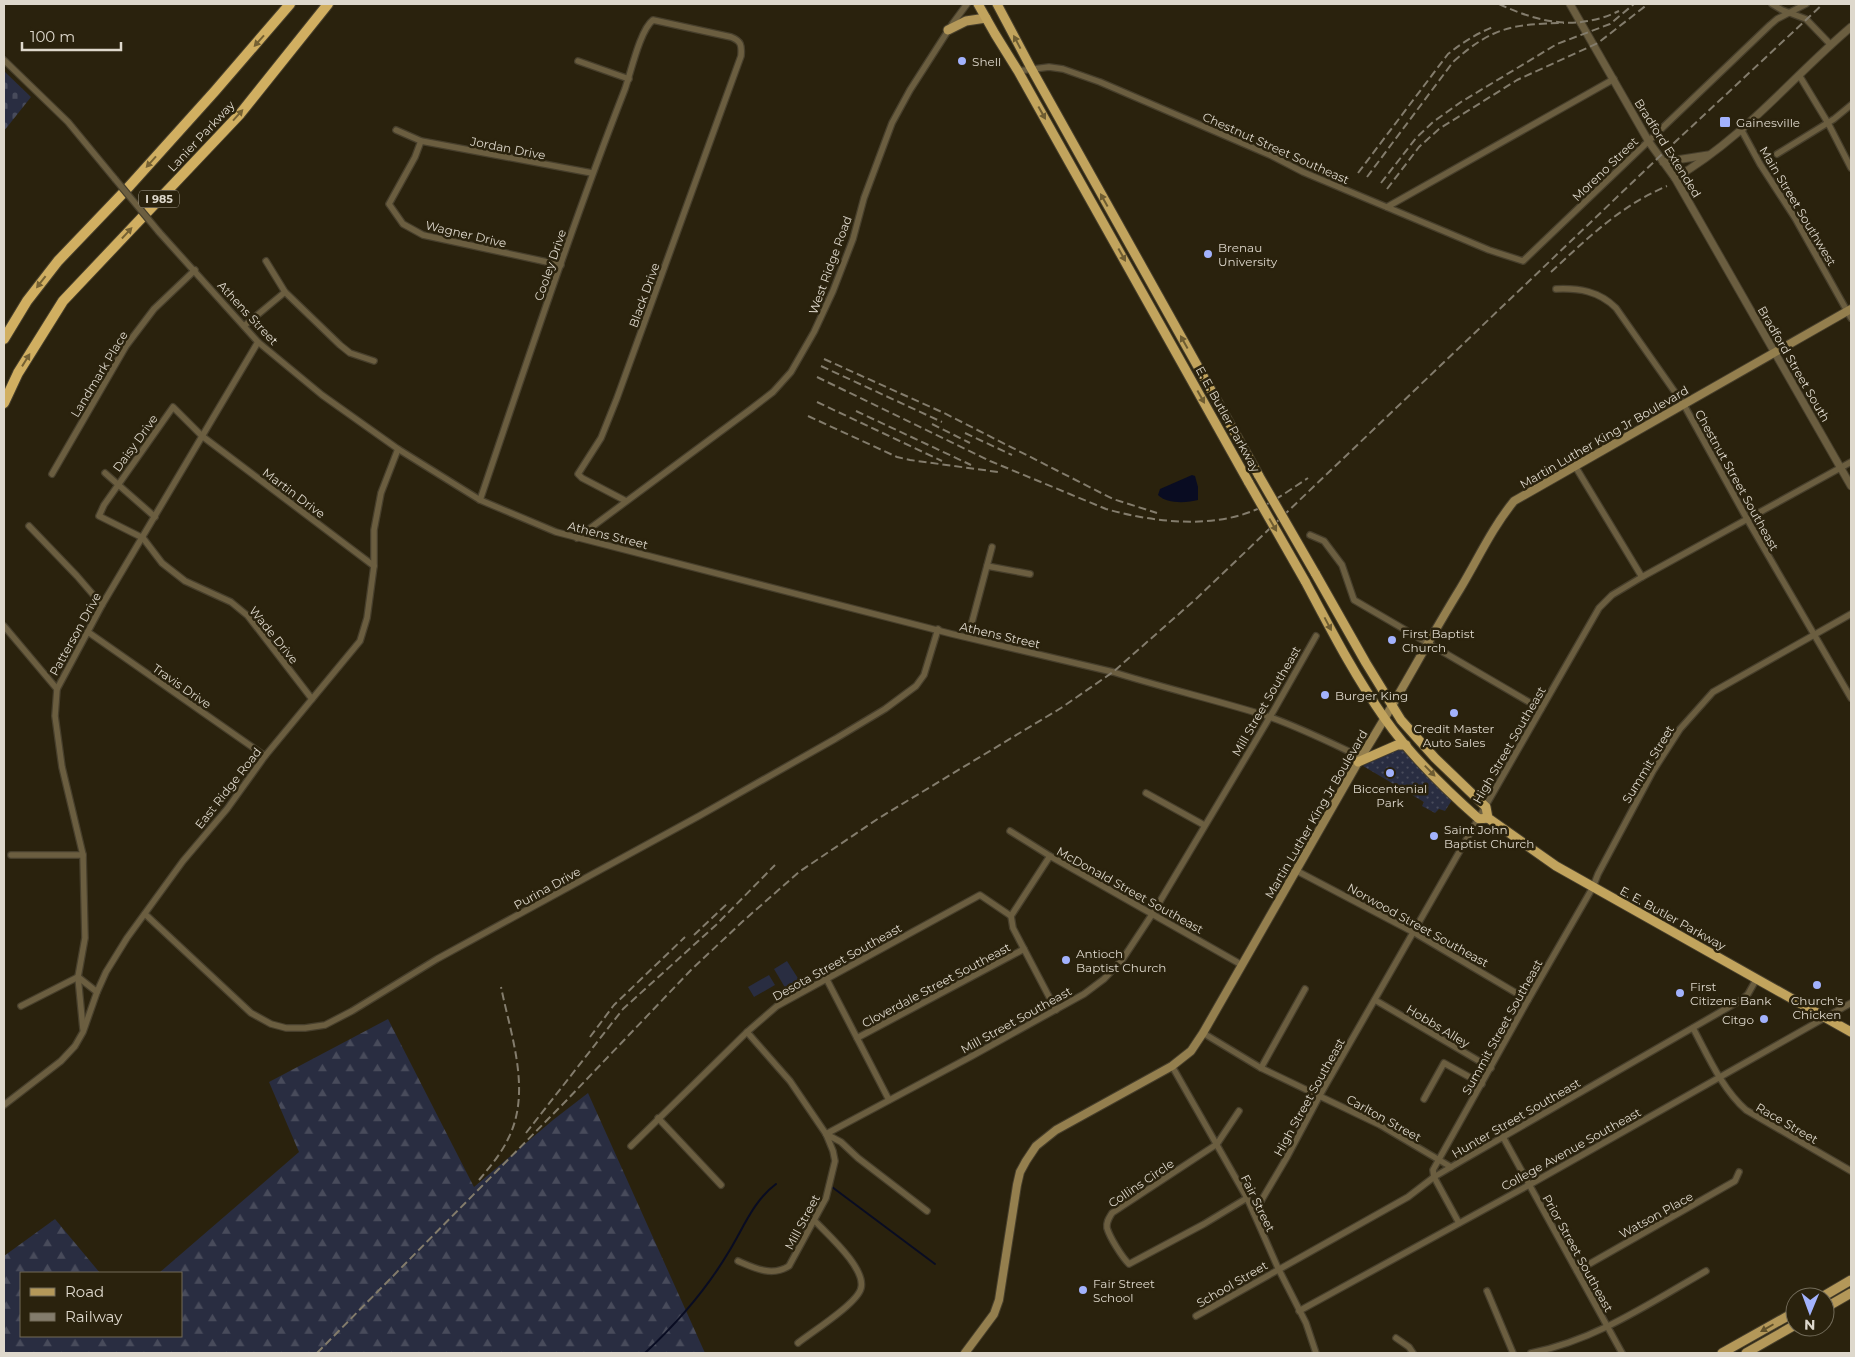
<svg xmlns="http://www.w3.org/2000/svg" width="1855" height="1357" font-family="Montserrat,sans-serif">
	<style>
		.forest { fill: url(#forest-firs) }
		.cemetery { fill: url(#cemetery-stones) }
		.park { fill: url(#park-dots) }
		.pitch { fill: #292d41 }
		.water { fill: #090c22 }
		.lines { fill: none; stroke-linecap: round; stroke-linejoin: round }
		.stream { stroke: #090c22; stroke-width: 2 }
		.minor-casing { stroke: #473f2c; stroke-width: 8 }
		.tertiary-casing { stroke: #473f2c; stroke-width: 9 }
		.secondary-casing { stroke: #473f2c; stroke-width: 10 }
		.primary-casing { stroke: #473f2c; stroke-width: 11 }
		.trunk-casing { stroke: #473f2c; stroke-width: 11 }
		.motorway-casing { stroke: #473f2c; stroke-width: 12 }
		.minor { stroke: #6b5e40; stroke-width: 5.5 }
		.tertiary { stroke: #6b5e40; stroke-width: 7 }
		.secondary { stroke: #947f4e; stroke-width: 8 }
		.primary { stroke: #b49859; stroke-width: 9 }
		.trunk { stroke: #c2a45d; stroke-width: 9 }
		.motorway { stroke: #d1af61; stroke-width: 10 }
		.rail { stroke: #837c6c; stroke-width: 2; stroke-dasharray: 8 4; stroke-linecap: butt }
		.minor-bridge-casing { stroke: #473f2c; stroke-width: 8; stroke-linecap: butt }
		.trunk-bridge-casing { stroke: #473f2c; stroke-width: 11; stroke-linecap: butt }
		.minor-bridge { stroke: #6b5e40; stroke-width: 5.5 }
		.trunk-bridge { stroke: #c2a45d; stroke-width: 9 }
		.oneway { fill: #756133 }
		.oneway2 { fill: #6e5c31 }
		.oneway3 { fill: #61512b }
		.poi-dot { fill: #a2b2fd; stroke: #2a220d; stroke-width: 2 }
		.labels { text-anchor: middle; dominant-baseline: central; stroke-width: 5; stroke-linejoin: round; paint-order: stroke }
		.shield { fill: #2a220d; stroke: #a8a193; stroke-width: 1 }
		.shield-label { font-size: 11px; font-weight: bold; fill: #ded8cc }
		.poi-label { font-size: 12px; fill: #ded8cc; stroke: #2a220d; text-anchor: start }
		.street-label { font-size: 12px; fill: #ded8cc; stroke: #2a220d }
	</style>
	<defs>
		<pattern id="forest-firs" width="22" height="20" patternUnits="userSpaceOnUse" patternTransform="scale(1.25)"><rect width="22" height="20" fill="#292d41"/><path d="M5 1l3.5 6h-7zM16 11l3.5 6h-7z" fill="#484b5b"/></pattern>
		<pattern id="cemetery-stones" width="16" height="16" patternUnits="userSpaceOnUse" patternTransform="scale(1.25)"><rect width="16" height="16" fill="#292d41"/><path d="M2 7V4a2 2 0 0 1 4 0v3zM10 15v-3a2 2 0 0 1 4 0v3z" fill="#484b5b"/></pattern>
		<pattern id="park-dots" width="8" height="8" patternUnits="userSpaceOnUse" patternTransform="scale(1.25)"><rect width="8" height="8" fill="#292d41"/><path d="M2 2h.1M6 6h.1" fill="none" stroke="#484b5b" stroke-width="1.8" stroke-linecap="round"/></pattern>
	</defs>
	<rect width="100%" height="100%" fill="#2a220d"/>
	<path class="forest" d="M 388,1019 L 474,1187 L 553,1120 L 588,1093 L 705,1353 L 4,1353 L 4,1256 L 55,1219 L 100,1273 L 21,1273 L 21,1336 L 181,1336 L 181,1273 L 159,1273 L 299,1152 L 269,1082 Z"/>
	<path class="cemetery" d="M 4,71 L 31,97 L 4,131 Z"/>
	<path class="park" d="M 1400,749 L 1404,750 L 1452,800 L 1445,811 L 1439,809 L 1435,813 L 1422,806 L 1424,802 L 1363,766 L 1393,750 Z"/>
	<g class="pitch">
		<path d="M 787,961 L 801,983 L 787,991 L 774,969 Z"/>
		<path d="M 769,975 L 775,985 L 754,997 L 748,987 Z"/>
	</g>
	<path class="water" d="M 1192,475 L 1195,476 L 1198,487 L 1198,500 C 1187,503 1166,504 1158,495 L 1160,489 Z"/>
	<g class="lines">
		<g class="stream">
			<path d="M 832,1187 L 935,1264"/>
			<path d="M 645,1353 C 676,1324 706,1290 728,1253 C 743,1229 753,1201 776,1184"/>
		</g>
		<g class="minor-casing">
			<g id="minor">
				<path d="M 1772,4 L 1782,10 L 1806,19 L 1831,45"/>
				<path d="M 4,60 L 68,122 L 115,179"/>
				<path d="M 578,61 L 629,79"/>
				<path d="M 1018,71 L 1049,67 L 1063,69 L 1100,82 L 1270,155 L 1303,172 L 1489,250 L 1523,261 L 1770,25 L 1777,19 L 1806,4"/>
				<path d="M 1799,75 L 1828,123 L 1851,168"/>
				<path d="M 396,130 L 421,141 L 592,173"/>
				<path d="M 1742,131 L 1760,164 L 1795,218 L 1851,318"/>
				<path d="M 421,141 L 415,157 L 389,204 L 403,224 L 423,235 L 561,265"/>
				<path d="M 1777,154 L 1834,119 L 1851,105"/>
				<path d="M 1387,207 L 1614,79"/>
				<path d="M 159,232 L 258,342 L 322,395 L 398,449 L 480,500 L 556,532 L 952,634 L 1113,672 C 1164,688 1216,700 1267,716 C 1299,727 1331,743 1361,757"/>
				<path d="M 266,261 L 285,292 L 340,345 L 350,353 L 374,361"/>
				<path d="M 1556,289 C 1579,288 1599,291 1616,308 L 1684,405 L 1747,519 L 1851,698"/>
				<path d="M 244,326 L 285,292"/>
				<path d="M 1575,466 L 1642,577"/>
				<path d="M 105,473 L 155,517"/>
				<path d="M 52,474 L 126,346 L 154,309 L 195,270"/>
				<path d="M 480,500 C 527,362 572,225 625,89 C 631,72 640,30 653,20 L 731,37 C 741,41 742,45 741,56 L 617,398 L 601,438 L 578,474 L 582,478 L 626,501"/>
				<path d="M 29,526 L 77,576 L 102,605"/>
				<path d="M 1310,535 L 1324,541 L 1342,565 L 1354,600 L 1541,709"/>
				<path d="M 577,538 L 751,409 L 773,392 L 791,372 L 814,332 L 833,291 L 853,239 L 864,198 L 892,123 L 910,90 L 953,23 L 967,4"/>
				<path d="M 987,566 L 1030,574"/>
				<path d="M 4,626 L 57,689"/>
				<path d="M 88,632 L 265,756"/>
				<path d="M 968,637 L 992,547"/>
				<path d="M 312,699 L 248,616 L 231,602 L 185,581 L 162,563 L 143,538 L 99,516 L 104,505 L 173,407 L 202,436 L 374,566"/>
				<path d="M 1146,793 L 1204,825"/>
				<path d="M 1010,831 L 1050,856 L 1242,965"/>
				<path d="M 11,855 L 83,855"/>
				<path d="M 1297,871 L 1413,932 L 1528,1000"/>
				<path d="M 145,914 L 251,1013 L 271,1024 L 286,1028 L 305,1028 L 325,1025 L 352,1011 L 437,959 L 699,816 L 835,739 L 885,709 L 916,686 L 924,675 L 938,629"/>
				<path d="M 1011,916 L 1050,856"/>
				<path d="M 826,978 L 889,1100"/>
				<path d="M 1375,1000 L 1491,1068"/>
				<path d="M 21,1006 L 78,977 L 97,992"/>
				<path d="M 1693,1028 C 1708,1056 1722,1089 1746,1110 L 1851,1171"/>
				<path d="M 83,1029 L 78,977 L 85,938 L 83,855 L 62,767 L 55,716 L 57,689 L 102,605 L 258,342"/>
				<path d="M 1203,1033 L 1261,1068 L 1380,1125 L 1451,1167"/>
				<path d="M 857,1038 L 1024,949"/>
				<path d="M 1172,1066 L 1247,1198 L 1278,1268 L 1306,1323 L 1316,1353"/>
				<path d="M 1261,1068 L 1305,989"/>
				<path d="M 1424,1099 L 1444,1063 L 1482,1084"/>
				<path d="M 4,1105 L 61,1061 L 75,1046 L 83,1032 L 97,992 L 106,972 L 127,938 L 183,861 L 227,809 L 265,756 L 360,641 L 367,618 L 374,566 L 374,530 L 381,493 L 398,449"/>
				<path d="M 1239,1111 L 1217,1144 L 1112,1213 C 1109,1218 1106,1222 1107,1228 C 1110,1238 1122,1257 1129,1264 L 1204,1224 L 1247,1198"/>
				<path d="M 658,1118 L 721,1185"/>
				<path d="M 826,1134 L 972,1056 L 1084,994 L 1104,979 L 1122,960 L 1153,913 L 1274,710 L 1316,636"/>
				<path d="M 826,1134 L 841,1142 L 858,1158 L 927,1211"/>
				<path d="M 1503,1137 L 1622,1353"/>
				<path d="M 631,1146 L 747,1032 L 777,1006 L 980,895 L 1011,916 L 1013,928 L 1056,1010"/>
				<path d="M 1254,1213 L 1287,1157 L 1320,1095 L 1599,608 L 1612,595 L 1642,577 L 1851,462"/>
				<path d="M 1459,1223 L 1434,1177 L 1433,1170 L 1528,1000 L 1593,887 L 1598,874 L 1653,771 L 1680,729 L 1713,692 L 1851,614"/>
				<path d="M 738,1261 C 754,1268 772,1277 789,1266 L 826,1198 L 835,1161 L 833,1151 L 826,1134 L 790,1081 L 747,1032"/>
				<path d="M 1577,1271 L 1735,1181 L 1739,1172"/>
				<path d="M 1487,1291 L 1513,1353"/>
				<path d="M 1299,1311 L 1529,1185 L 1851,1003"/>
				<path d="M 1196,1316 L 1408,1197 L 1434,1177 L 1463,1160 L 1741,1000 L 1748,994 L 1757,978"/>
				<path d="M 1396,1338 L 1409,1347 L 1413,1353"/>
				<path d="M 798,1343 C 812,1332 858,1303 861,1288 C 866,1268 827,1234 814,1220"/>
				<path d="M 1531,1353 C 1596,1340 1650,1303 1706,1271"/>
			</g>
		</g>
		<g class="tertiary-casing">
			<g id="tertiary">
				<path d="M 1570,4 L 1649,142 L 1675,178 L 1851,486"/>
				<path d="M 1663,162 L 1708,155"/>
				<path d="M 1675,178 C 1744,138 1791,78 1851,27"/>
			</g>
		</g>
		<g class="secondary-casing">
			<path id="secondary" d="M 965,1353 L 994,1314 L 999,1300 L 1017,1185 L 1020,1172 L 1026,1161 L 1036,1146 L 1056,1130 L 1172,1066 L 1191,1051 L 1203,1033 L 1361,757 C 1396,702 1426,644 1460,589 C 1478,559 1492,528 1514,501 L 1851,309"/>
		</g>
		<g class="primary-casing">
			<g id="primary">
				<path d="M 948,30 L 966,21 L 986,18"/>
				<path d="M 1822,1297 L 1851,1280"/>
				<path d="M 1825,1308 L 1851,1293"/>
				<path d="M 1722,1353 L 1795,1312"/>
				<path d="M 1746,1353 L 1795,1325"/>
			</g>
		</g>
		<g class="trunk-casing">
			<g id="trunk">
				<path d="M 978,4 L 995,34 L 1018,71 L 1249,483"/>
				<path d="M 997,4 L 1031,68 L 1259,476"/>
				<path d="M 1315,573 L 1366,663 L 1401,720 L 1435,758 L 1486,807 L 1488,818 L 1556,866 L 1851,1032"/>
				<path d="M 1305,581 C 1330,628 1354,675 1385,719 C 1411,756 1445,789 1479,819 L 1488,818"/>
				<path d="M 1358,762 L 1397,745 L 1406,745"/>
			</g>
		</g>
		<g class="motorway-casing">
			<g id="motorway">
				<path d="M 4,339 L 27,301 L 58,261 L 125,191 L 215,91 L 290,4"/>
				<path d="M 4,403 L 18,373 L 63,301 L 240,114 L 328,4"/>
			</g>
		</g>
		<use href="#minor" class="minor"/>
		<use href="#tertiary" class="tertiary"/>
		<use href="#secondary" class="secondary"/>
		<use href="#primary" class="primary"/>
		<use href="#trunk" class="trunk"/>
		<use href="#motorway" class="motorway"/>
		<g class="rail">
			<path d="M 1499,4 C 1540,23 1577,31 1619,11"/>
			<path d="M 1358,173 L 1448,54 C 1463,42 1476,34 1493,27"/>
			<path d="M 1367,177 L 1453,62 C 1492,27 1513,24 1564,23"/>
			<path d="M 1381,183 L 1416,138 L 1433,122 L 1461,102 L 1557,44 L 1610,24 L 1634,4"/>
			<path d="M 1387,189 L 1419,147 L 1439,129 L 1517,80 L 1598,43 L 1648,4"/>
			<path d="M 1551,272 C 1588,238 1620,206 1667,186"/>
			<path d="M 824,359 L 944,413 L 1113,499 L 1157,513"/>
			<path d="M 821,366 L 942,422"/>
			<path d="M 817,377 L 990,461 L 1106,509 C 1152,522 1210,529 1255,510 C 1274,502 1291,489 1308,478"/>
			<path d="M 817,402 L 942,461"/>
			<path d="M 856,411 L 971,465"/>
			<path d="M 808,416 L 897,457 L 910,460 L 998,472"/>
			<path d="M 932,424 L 970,443"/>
			<path d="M 965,433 L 1012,455"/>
			<path d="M 694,935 L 728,903"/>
			<path d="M 590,1037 L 614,1005 L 685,937"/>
			<path d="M 526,1133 L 623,1009 L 716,925 L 775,865"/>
			<path d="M 479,1180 C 489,1168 501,1154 508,1139 C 532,1092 511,1036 501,987"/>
			<path d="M 317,1353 L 564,1103 L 691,970 L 742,922 L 799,872 L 879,818 L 1061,708 L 1113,672 L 1197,598 L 1659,157 L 1823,4"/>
		</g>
		<g class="minor-bridge-casing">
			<path id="minor-bridge" d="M 115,179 L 159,232"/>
		</g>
		<g class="trunk-bridge-casing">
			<g id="trunk-bridge">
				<path d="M 1259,476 L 1315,573"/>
				<path d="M 1249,483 L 1305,581"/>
			</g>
		</g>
		<use href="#minor-bridge" class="minor-bridge"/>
		<use href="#trunk-bridge" class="trunk-bridge"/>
	</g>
	<defs><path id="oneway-solid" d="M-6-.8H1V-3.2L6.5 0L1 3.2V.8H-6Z" transform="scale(1.25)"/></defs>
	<g class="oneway">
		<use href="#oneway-solid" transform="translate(259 41) rotate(132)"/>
		<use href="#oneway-solid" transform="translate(238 115) rotate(-48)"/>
		<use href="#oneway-solid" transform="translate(151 162) rotate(132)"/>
		<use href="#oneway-solid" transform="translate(127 233) rotate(-47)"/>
		<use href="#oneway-solid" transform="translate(41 282) rotate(128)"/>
		<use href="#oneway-solid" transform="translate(26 360) rotate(-58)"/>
	</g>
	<g class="oneway2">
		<use href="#oneway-solid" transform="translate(1017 42) rotate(-118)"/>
		<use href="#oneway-solid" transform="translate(1042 113) rotate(61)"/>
		<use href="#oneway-solid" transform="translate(1104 200) rotate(-119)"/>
		<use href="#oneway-solid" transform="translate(1122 255) rotate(61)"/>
		<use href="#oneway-solid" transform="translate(1184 342) rotate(-119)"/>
		<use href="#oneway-solid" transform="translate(1201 397) rotate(61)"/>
		<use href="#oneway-solid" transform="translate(1273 525) rotate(60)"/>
		<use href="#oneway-solid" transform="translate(1328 624) rotate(62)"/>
		<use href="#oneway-solid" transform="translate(1430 771) rotate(46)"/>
	</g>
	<use class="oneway3" href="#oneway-solid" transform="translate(1767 1328) rotate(150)"/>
	<g class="poi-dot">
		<circle cx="962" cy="61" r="5"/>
		<rect x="1719" y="116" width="12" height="12" rx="2.5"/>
		<circle cx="1208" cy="254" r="5"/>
		<circle cx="1392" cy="640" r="5"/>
		<circle cx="1325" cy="695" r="5"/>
		<circle cx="1454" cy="713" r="5"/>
		<circle cx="1390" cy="773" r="5"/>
		<circle cx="1434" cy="836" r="5"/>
		<circle cx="1066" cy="960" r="5"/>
		<circle cx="1817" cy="985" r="5"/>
		<circle cx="1680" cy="993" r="5"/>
		<circle cx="1764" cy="1019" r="5"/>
		<circle cx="1083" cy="1290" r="5"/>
	</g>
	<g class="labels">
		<rect class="shield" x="139" y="190.5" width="40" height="17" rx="4"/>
		<g class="shield-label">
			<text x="159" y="199">I 985</text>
		</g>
		<g class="poi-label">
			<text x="972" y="61">Shell</text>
			<text x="1736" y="122">Gainesville</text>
			<text x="1218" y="247">Brenau<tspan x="1218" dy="14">University</tspan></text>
			<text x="1402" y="633">First Baptist<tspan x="1402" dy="14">Church</tspan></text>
			<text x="1335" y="695">Burger King</text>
			<text x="1454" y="728" text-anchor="middle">Credit Master<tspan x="1454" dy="14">Auto Sales</tspan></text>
			<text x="1390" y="788" text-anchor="middle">Biccentenial<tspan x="1390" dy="14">Park</tspan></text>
			<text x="1444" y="829">Saint John<tspan x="1444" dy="14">Baptist Church</tspan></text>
			<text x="1076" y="953">Antioch<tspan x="1076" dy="14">Baptist Church</tspan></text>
			<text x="1690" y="986">First<tspan x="1690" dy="14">Citizens Bank</tspan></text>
			<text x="1817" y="1000" text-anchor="middle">Church's<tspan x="1817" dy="14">Chicken</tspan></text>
			<text x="1754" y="1019" text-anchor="end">Citgo</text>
			<text x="1093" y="1283">Fair Street<tspan x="1093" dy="14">School</tspan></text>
		</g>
		<g class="street-label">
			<text transform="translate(201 136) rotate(-47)">Lanier Parkway</text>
			<text transform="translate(508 148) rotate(11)">Jordan Drive</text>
			<text transform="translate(1276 148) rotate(24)">Chestnut Street Southeast</text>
			<text transform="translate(1668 148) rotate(58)">Bradford Extended</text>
			<text transform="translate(1605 169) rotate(-44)">Moreno Street</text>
			<text transform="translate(1798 206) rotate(59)">Main Street Southwest</text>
			<text transform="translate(466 234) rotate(13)">Wagner Drive</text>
			<text transform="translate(550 265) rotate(-71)">Cooley Drive</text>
			<text transform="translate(830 265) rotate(-70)">West Ridge Road</text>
			<text transform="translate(644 295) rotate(-70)">Black Drive</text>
			<text transform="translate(248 313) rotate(47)">Athens Street</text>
			<text transform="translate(1794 364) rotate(60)">Bradford Street South</text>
			<text transform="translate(99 374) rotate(-59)">Landmark Place</text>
			<text transform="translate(1228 419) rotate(61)">E. E. Butler Parkway</text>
			<text transform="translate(1604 437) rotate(-30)">Martin Luther King Jr Boulevard</text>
			<text transform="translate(135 443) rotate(-54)">Daisy Drive</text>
			<text transform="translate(1737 480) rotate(61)">Chestnut Street Southeast</text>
			<text transform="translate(294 493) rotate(37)">Martin Drive</text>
			<text transform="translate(608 535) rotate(14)">Athens Street</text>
			<text transform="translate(75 634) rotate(-61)">Patterson Drive</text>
			<text transform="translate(274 635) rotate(51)">Wade Drive</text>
			<text transform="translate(1000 635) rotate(13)">Athens Street</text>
			<text transform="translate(182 686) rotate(35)">Travis Drive</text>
			<text transform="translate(1266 701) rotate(-60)">Mill Street Southeast</text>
			<text transform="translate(1509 745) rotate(-60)">High Street Southeast</text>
			<text transform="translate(1648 764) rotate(-59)">Summit Street</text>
			<text transform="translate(228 788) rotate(-52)">East Ridge Road</text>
			<text transform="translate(1316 814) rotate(-60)">Martin Luther King Jr Boulevard</text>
			<text transform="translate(547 888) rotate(-29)">Purina Drive</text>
			<text transform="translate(1130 890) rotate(29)">McDonald Street Southeast</text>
			<text transform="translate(1673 918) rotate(29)">E. E. Butler Parkway</text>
			<text transform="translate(1418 925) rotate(29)">Norwood Street Southeast</text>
			<text transform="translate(837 962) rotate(-29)">Desota Street Southeast</text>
			<text transform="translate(936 985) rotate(-28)">Cloverdale Street Southeast</text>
			<text transform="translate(1016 1020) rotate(-29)">Mill Street Southeast</text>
			<text transform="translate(1438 1026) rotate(31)">Hobbs Alley</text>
			<text transform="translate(1502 1027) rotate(-61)">Summit Street Southeast</text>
			<text transform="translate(1309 1097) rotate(-61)">High Street Southeast</text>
			<text transform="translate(1384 1118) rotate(29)">Carlton Street</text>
			<text transform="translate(1516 1118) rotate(-30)">Hunter Street Southeast</text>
			<text transform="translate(1787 1123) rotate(30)">Race Street</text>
			<text transform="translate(1571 1149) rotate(-29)">College Avenue Southeast</text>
			<text transform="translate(1141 1183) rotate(-34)">Collins Circle</text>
			<text transform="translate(1258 1203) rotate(64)">Fair Street</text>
			<text transform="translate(1656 1215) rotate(-29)">Watson Place</text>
			<text transform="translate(802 1222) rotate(-62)">Mill Street</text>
			<text transform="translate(1578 1253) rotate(61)">Prior Street Southeast</text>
			<text transform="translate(1232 1284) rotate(-30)">School Street</text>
		</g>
	</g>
	<rect width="1855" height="1357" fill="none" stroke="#ded8cc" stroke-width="10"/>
	<rect x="20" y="1272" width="162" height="65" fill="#2a220d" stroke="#726b59"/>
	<rect x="30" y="1288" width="25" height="8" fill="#b49859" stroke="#726b59"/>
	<text x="65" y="1297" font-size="15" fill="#ded8cc">Road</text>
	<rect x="30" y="1313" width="25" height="8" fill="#837c6c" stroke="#726b59"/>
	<text x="65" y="1322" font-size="15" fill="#ded8cc">Railway</text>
	<g transform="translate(1810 1312) rotate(181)"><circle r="24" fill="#2a220d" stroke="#726b59"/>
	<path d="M0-4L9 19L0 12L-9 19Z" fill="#a2b2fd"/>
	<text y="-8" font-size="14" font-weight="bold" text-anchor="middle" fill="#ded8cc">N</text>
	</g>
	<path d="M22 42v8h99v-8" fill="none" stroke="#ded8cc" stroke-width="2.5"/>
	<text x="30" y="42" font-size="15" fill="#ded8cc" stroke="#2a220d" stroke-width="4" paint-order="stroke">100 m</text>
</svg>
